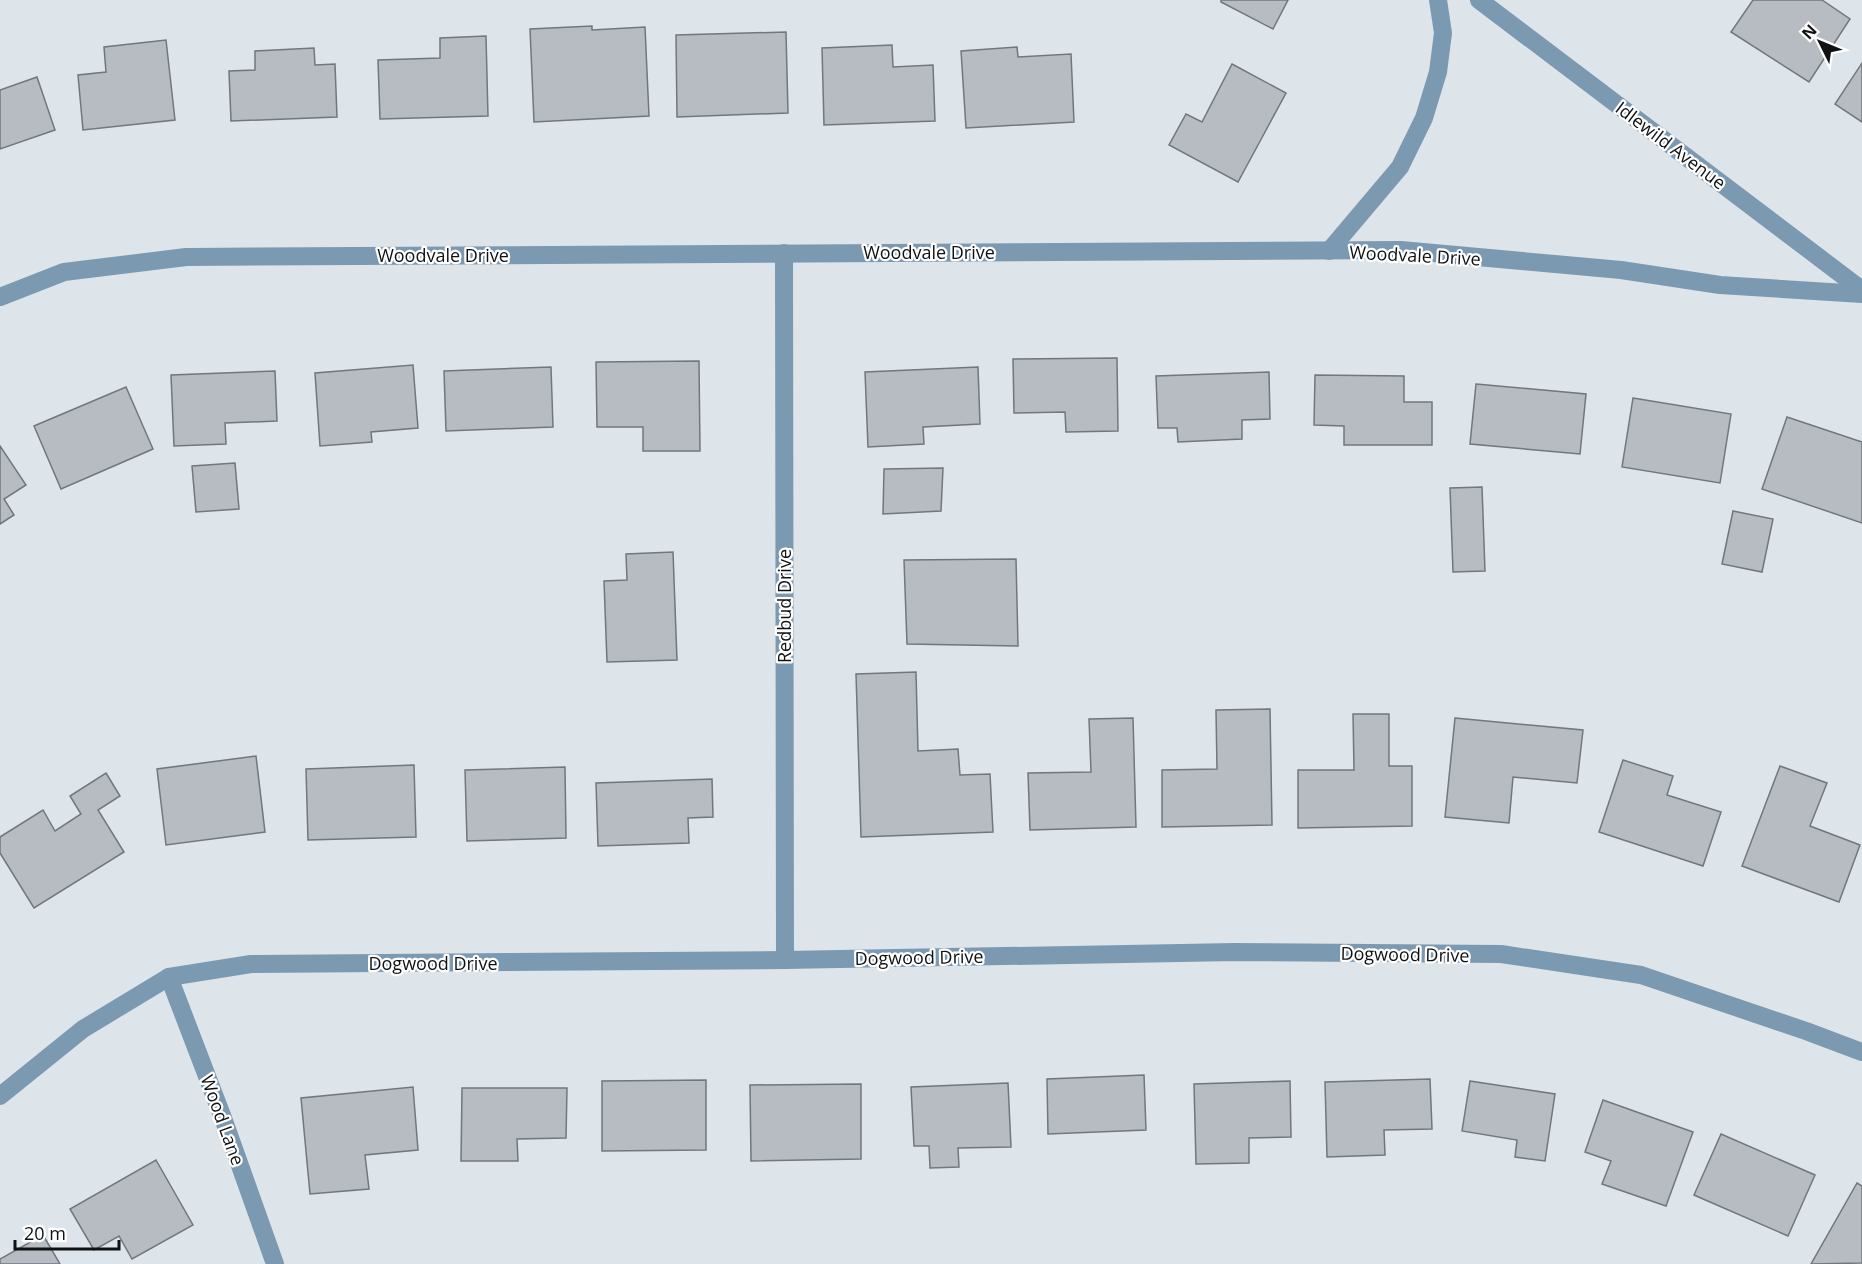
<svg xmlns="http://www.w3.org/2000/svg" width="1862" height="1264" font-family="'Open Sans',sans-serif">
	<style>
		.building { fill: #b6bcc1; stroke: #71777c; stroke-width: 1.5 }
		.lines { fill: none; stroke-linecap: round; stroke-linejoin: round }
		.minor { stroke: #7c99b2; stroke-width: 18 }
		.labels { text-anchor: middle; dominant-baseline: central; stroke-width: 4.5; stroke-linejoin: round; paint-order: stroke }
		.street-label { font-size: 18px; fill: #0f1113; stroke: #fff }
	</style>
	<rect width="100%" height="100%" fill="#dee5ea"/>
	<g class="building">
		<path d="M 1221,0 L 1288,0 L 1273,29 L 1221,2 Z"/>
		<path d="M 1753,0 L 1822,0 L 1850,19 L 1809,82 L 1731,32 Z"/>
		<path d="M 592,26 L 592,30 L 645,27 L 649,116 L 534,122 L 530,29 Z"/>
		<path d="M 786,32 L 788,113 L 677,117 L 676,35 Z"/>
		<path d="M 486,36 L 488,116 L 380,119 L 378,60 L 440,58 L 440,38 Z"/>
		<path d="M 166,40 L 175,120 L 83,130 L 78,75 L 106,72 L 104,47 Z"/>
		<path d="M 892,45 L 893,67 L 933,65 L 935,121 L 824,125 L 822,48 Z"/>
		<path d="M 1017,47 L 1018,57 L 1071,54 L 1074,122 L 966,128 L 961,51 Z"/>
		<path d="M 314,48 L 315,65 L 335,64 L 337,117 L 231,121 L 229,71 L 255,70 L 255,51 Z"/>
		<path d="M 1862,63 L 1862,122 L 1835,104 Z"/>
		<path d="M 1232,64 L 1286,93 L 1238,182 L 1169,145 L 1186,114 L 1202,122 Z"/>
		<path d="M 37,77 L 55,130 L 0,149 L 0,90 Z"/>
		<path d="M 1117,358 L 1118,431 L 1066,432 L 1065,412 L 1014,413 L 1013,359 Z"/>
		<path d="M 699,361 L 700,451 L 643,451 L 643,427 L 597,427 L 596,362 Z"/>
		<path d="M 413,365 L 418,428 L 371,432 L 372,442 L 320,446 L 315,373 Z"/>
		<path d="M 551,367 L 553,427 L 446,431 L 444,371 Z"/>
		<path d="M 978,367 L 980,424 L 923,427 L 924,444 L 868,447 L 865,372 Z"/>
		<path d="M 275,371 L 277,421 L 225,423 L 226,444 L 174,446 L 171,375 Z"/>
		<path d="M 1269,372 L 1270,419 L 1242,420 L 1242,439 L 1178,442 L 1177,428 L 1158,428 L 1156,376 Z"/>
		<path d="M 1315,375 L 1404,376 L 1404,402 L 1432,402 L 1432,445 L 1344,445 L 1344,426 L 1314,425 Z"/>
		<path d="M 1476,384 L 1586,394 L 1580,454 L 1470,444 Z"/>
		<path d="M 126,387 L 153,449 L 61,489 L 34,426 Z"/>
		<path d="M 1633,398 L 1731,414 L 1720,483 L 1622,467 Z"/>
		<path d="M 1787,417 L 1862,442 L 1862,523 L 1762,489 Z"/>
		<path d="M 0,446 L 26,485 L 4,499 L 14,515 L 0,524 Z"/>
		<path d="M 235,463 L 239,509 L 196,512 L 192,466 Z"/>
		<path d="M 943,468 L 941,511 L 883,514 L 884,469 Z"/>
		<path d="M 1482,487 L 1485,571 L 1453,572 L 1450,488 Z"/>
		<path d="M 1733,511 L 1773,519 L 1762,572 L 1722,564 Z"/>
		<path d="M 673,552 L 677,660 L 607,662 L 604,581 L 627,580 L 626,554 Z"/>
		<path d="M 1016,559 L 1018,646 L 907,644 L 904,560 Z"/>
		<path d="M 916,672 L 918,751 L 958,749 L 960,775 L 990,774 L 993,832 L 861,837 L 856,674 Z"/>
		<path d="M 1270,709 L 1272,825 L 1162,827 L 1162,770 L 1217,769 L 1216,710 Z"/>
		<path d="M 1353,714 L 1389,714 L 1389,766 L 1412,766 L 1412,826 L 1298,828 L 1298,770 L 1354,770 Z"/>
		<path d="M 1133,718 L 1136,827 L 1030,830 L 1028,773 L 1091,772 L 1089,719 Z"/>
		<path d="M 1455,718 L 1583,730 L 1577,783 L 1513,777 L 1509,823 L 1445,817 Z"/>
		<path d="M 256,756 L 265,832 L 166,845 L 157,769 Z"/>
		<path d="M 1623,760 L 1673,776 L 1667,795 L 1721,812 L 1703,866 L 1599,832 Z"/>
		<path d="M 414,765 L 416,837 L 308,840 L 306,769 Z"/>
		<path d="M 1780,766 L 1827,783 L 1810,826 L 1860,845 L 1839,902 L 1742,866 Z"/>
		<path d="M 565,767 L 566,838 L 467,841 L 465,770 Z"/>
		<path d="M 106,773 L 120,796 L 98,810 L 124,852 L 34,908 L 0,853 L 0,837 L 43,810 L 55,831 L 81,814 L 70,796 Z"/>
		<path d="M 712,779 L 713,817 L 688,818 L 689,843 L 598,846 L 596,783 Z"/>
		<path d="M 1144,1075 L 1146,1130 L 1048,1134 L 1047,1079 Z"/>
		<path d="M 1430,1079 L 1432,1129 L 1384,1130 L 1385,1155 L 1327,1157 L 1325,1082 Z"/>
		<path d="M 706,1080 L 706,1150 L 602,1151 L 602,1081 Z"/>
		<path d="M 1290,1081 L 1291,1137 L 1249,1138 L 1249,1163 L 1196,1164 L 1194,1084 Z"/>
		<path d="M 1470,1081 L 1555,1094 L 1545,1161 L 1515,1157 L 1517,1140 L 1462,1131 Z"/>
		<path d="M 1008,1083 L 1011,1147 L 958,1148 L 959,1167 L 930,1168 L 929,1146 L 914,1146 L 911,1087 Z"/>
		<path d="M 861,1084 L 861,1159 L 751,1161 L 750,1085 Z"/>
		<path d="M 413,1087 L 418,1150 L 365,1155 L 369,1189 L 310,1194 L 301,1098 Z"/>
		<path d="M 462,1088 L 567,1088 L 566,1138 L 517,1139 L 518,1161 L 461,1161 Z"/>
		<path d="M 1603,1100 L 1693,1132 L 1666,1206 L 1602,1184 L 1611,1161 L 1585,1152 Z"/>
		<path d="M 1721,1134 L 1815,1175 L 1788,1236 L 1694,1195 Z"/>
		<path d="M 156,1160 L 193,1225 L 132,1259 L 119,1236 L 94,1250 L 70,1209 Z"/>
		<path d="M 1857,1183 L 1862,1186 L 1862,1263 L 1811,1264 Z"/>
		<path d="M 43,1235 L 60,1264 L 0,1264 L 0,1259 Z"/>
	</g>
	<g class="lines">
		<g class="minor">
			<path d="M 1479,0 L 1862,290"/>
			<path d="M 1329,251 L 1400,167 L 1424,118 L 1438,72 L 1443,33 L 1438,0"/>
			<path d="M 784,253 L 785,960"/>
			<path d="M 0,297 L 64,272 L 186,257 L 1401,250 L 1621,270 L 1720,285 L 1862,294"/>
			<path d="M 169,977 L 223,1118 L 275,1264"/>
			<path d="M 0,1096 L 83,1029 L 169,977 L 251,964 L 785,960 L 1235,952 L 1501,954 L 1641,975 L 1806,1031 L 1862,1052"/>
		</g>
	</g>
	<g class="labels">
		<g class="street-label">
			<text transform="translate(1671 145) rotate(37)">Idlewild Avenue</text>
			<text x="929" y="252">Woodvale Drive</text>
			<text x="443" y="255">Woodvale Drive</text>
			<text transform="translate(1415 255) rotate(3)">Woodvale Drive</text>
			<text transform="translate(784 606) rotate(-90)">Redbud Drive</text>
			<text transform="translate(1405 954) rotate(1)">Dogwood Drive</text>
			<text transform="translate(919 957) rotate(-1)">Dogwood Drive</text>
			<text x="433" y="963">Dogwood Drive</text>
			<text transform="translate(223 1120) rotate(70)">Wood Lane</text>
		</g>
	</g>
	<g transform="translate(1820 42) rotate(313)" stroke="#ffffff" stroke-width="4.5" paint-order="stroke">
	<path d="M0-4.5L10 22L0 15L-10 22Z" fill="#0f1113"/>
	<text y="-9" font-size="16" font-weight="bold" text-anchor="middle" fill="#0f1113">N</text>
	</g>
	<path d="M15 1240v9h104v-9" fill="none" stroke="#0f1113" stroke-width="3"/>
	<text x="24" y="1240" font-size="18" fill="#0f1113" stroke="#ffffff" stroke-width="4.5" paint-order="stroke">20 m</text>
</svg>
